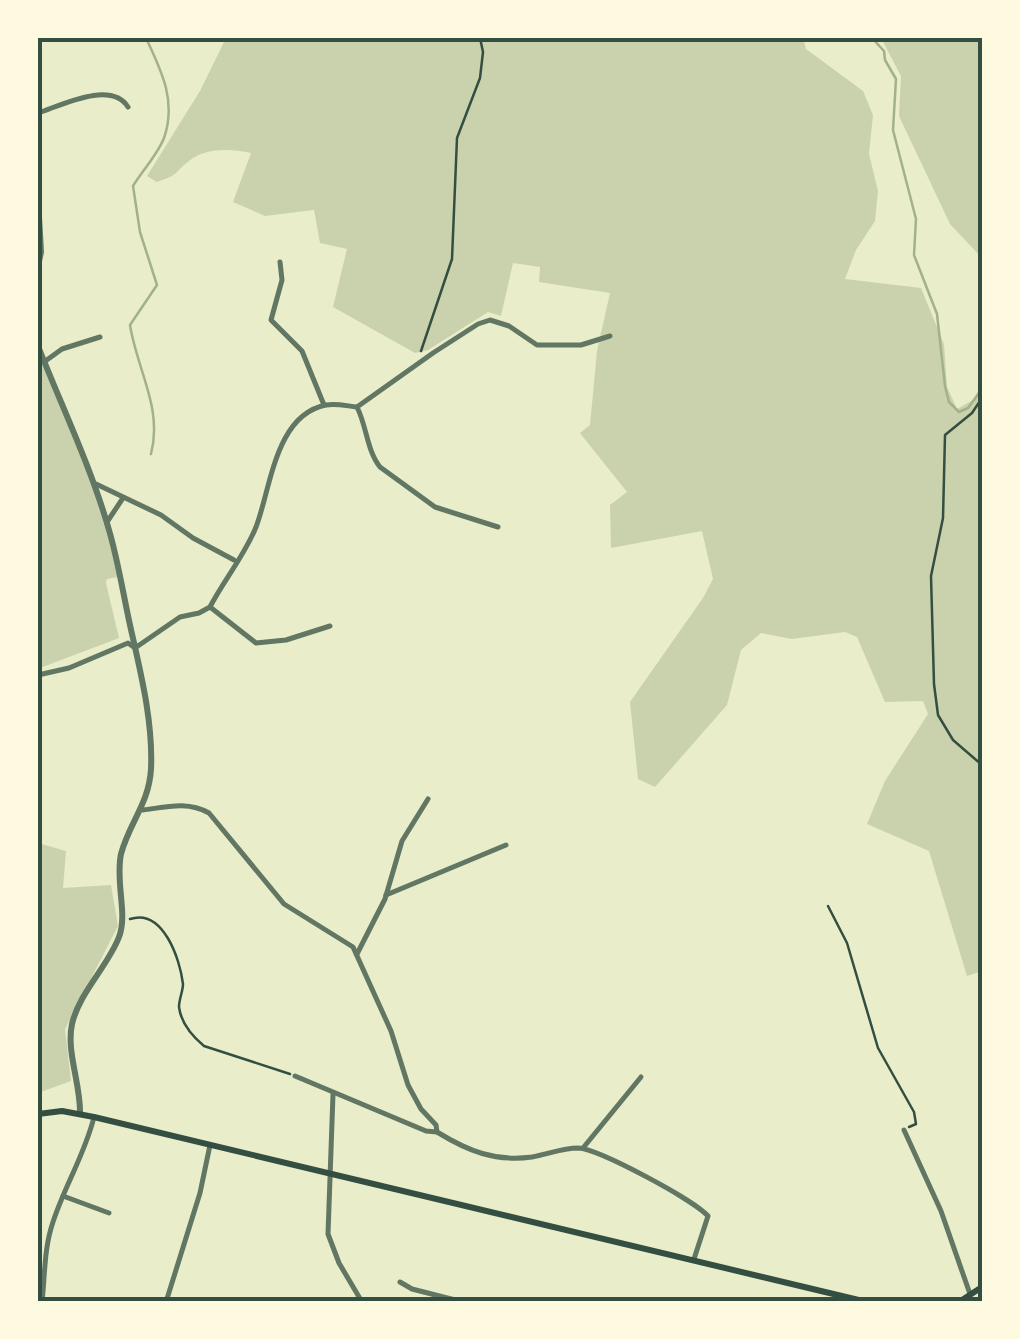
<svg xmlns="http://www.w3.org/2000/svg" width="1020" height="1339" font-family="Rubik,sans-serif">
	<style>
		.green { fill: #cad2ad }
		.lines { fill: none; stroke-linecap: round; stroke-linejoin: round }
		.stream { stroke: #a3b18a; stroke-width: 2.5 }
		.path { stroke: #344e41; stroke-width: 2.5 }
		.minor { stroke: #617663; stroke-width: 5 }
		.tertiary { stroke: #617663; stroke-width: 6 }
		.secondary { stroke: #344e41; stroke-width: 6 }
		.neatline { fill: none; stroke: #344e41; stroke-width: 4 }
	</style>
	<rect width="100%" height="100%" fill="#e9edc9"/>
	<g class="green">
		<path d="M 226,38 L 803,38 L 806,49 L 863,91 L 873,115 L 869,154 L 878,191 L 875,221 L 856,250 L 845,279 L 921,288 L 944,344 L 947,387 L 957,409 L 973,400 L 982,384 L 982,971 L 967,976 L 929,851 L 867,824 L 885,781 L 928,714 L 923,701 L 885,702 L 857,637 L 845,632 L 792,639 L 761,633 L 741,650 L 727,705 L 655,787 L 638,779 L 630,702 L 703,598 L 713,579 L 702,531 L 611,548 L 610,505 L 627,492 L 580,433 L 590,425 L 597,351 L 610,293 L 539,282 L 540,267 L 513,263 L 501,316 L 488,312 L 428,350 L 415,353 L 333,307 L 347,249 L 320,243 L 314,210 L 265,216 L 233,202 L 251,153 C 230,149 207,147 189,161 C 173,173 181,174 157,182 L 147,176 L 200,91 Z"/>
		<path d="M 881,38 L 982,38 L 982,258 L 950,224 L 899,116 L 901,76 Z"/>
		<path d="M 38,352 L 102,505 L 118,577 L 107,579 L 106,583 L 119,638 L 40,668 L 38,668 Z"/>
		<path d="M 38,843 L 66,851 L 63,888 L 111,885 L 118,926 L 65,1029 L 71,1081 L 38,1093 Z"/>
	</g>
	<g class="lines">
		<g class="stream">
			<path d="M 146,38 C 161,70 177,101 164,138 C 158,154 142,171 133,186 L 140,232 L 157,285 L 130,325 C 137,370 163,408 151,454"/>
			<path d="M 872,38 L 884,51 L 885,60 L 896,79 L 893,130 L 916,219 L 914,255 L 937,314 L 945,386 L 949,402 L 959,412 L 968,408 L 982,389"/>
		</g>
		<g class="path">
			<path d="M 421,351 L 452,259 L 457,138 L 480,78 L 483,52 L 480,38"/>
			<path d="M 982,398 L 972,413 L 945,435 L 943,518 L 931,576 L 934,684 L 938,715 L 953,740 L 982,765"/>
			<path d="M 828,906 L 847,943 L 878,1048 L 914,1112 L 916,1124 L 909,1127"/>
			<path d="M 130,919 C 163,908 180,959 183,984 C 183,991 179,999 179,1007 C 181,1023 192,1036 204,1046 L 290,1074"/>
		</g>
		<g class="minor">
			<path d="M 38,113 C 62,105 111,80 128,107"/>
			<path d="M 280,262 L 282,280 L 271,320 L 302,351 L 324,405"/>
			<path d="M 44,362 L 62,349 L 100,337"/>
			<path d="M 357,407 C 367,427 367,451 380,467 L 435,507 L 498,527"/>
			<path d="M 96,484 L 161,515 L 193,538 L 234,560"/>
			<path d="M 107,522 L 123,498"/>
			<path d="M 210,607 L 256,643 L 286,640 L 330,626"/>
			<path d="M 38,675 L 69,668 L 128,643 L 135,648 L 180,617 L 199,613 L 210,607 C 224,580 245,555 256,527 C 271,488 275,415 326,405 C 336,403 347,406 357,407 L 433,353 L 478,324 L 490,320 L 509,326 L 537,345 L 581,345 L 610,336"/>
			<path d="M 143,810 C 167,807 187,801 209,813 L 284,904 L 353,947 L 391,1031 L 408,1085 L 421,1109 L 436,1125 L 437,1132 C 468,1151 495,1162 532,1157 C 548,1154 563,1148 578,1148 C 599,1149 694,1200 708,1216 L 694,1259"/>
			<path d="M 386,895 L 506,845"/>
			<path d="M 357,954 L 385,899 L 402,841 L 428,799"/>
			<path d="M 295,1076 L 426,1131 L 437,1132"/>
			<path d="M 333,1094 L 328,1234 L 339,1263 L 362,1302"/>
			<path d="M 904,1130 L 941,1211 L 970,1294"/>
			<path d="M 583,1148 L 641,1077"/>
			<path d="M 63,1196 L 109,1213"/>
			<path d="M 400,1282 L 412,1289 L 463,1302"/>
			<path d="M 42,1302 C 45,1275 44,1248 53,1222 C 65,1185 85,1154 94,1117"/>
			<path d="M 166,1302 L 200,1193 L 210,1145"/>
		</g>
		<g class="tertiary">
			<path d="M 38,147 L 38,172"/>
			<path d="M 38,199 L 41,252 L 38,266"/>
			<path d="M 38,346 C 62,407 91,467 109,530 C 119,564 124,600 132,634 C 142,678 153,724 151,769 C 149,804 129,823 121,854 C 115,882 128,914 119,937 C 108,966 79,993 72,1024 C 66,1052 81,1085 80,1114"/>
		</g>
		<g class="secondary">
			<path d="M 38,1114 L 62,1111 L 94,1117 L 867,1302"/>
			<path d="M 959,1302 L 982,1287"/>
		</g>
	</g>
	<rect width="1020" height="1339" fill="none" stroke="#fefae0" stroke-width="80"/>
	<rect x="40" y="40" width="940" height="1259" class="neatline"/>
</svg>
